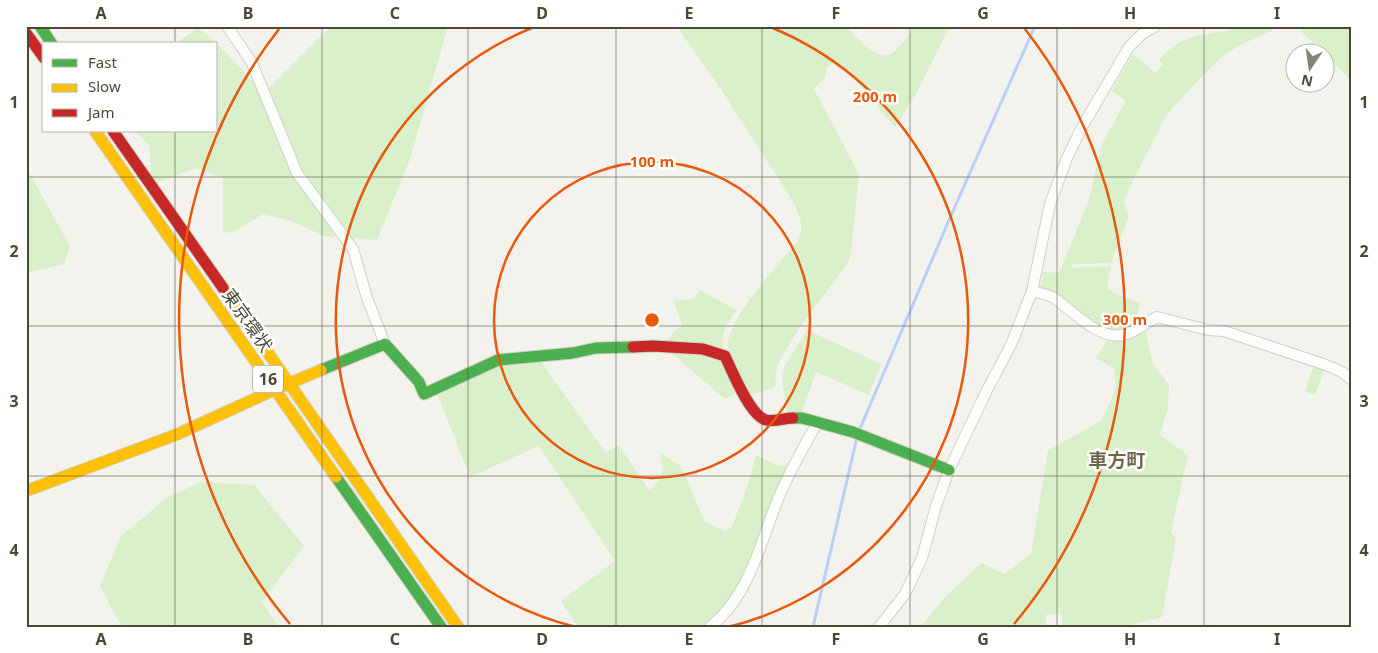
<svg xmlns="http://www.w3.org/2000/svg" width="1378" height="653" font-family="'Noto Sans','Noto Sans JP',sans-serif">
	<style>
		.green { fill: #d9f0ca }
		.lines { fill: none; stroke-linecap: round; stroke-linejoin: round }
		.stream { stroke: #b9cff5; stroke-width: 3 }
		.street-casing { stroke: #d1d0c9; stroke-width: 12 }
		.fast-casing { stroke: #d3d2c2; stroke-width: 13 }
		.slow-casing { stroke: #d3d2c2; stroke-width: 13 }
		.jam-casing { stroke: #d3d2c2; stroke-width: 13 }
		.street { stroke: #fdfdfc; stroke-width: 10 }
		.fast { stroke: #4caf50; stroke-width: 11 }
		.slow { stroke: #ffc107; stroke-width: 11 }
		.jam { stroke: #c62828; stroke-width: 11 }
		.grid { fill: none; stroke: #4b4836; stroke-width: 1; stroke-opacity: 0.55 }
		.ring { fill: none; stroke: #e8590c; stroke-width: 2.5 }
		.labels { text-anchor: middle; dominant-baseline: central; stroke-width: 5; stroke-linejoin: round; paint-order: stroke }
		.shield { fill: #fff; stroke: #817f72; stroke-width: 1 }
		.shield-label { font-size: 16px; font-weight: bold; fill: #4b4836 }
		.street-label { font-size: 18px; fill: #4b4836; stroke: #fff }
		.neighbourhood-label { font-size: 19px; font-weight: bold; fill: #6f694c; stroke: #fff }
		.centre { fill: #e8590c; stroke: #fff; stroke-width: 2.5 }
		.ring-label { font-size: 15px; text-anchor: middle; font-weight: bold; fill: #e8590c; stroke: #fff; stroke-width: 5; stroke-linejoin: round; paint-order: stroke }
		.neatline { fill: none; stroke: #4b4836; stroke-width: 2 }
		.grid-label { font-size: 16px; text-anchor: middle; font-weight: bold; fill: #4b4836 }
	</style>
	<rect width="100%" height="100%" fill="#f3f2ec"/>
	<g class="green">
		<path d="M 331,26 L 448,26 L 410,159 L 377,240 L 324,236 L 291,221 L 263,214 L 233,232 L 223,233 L 223,178 L 195,168 L 152,185 L 149,145 L 135,131 L 216,131 L 216,44 L 175,44 L 198,28 L 216,42 L 264,93 Z"/>
		<path d="M 676,26 L 765,26 L 769,30 L 778,31 L 783,26 L 845,26 C 855,35 877,62 891,54 C 900,48 908,35 915,26 L 950,26 L 917,92 L 895,127 L 844,67 L 835,62 L 826,68 L 826,76 L 814,89 L 859,174 L 851,253 L 848,263 L 801,326 L 783,354 L 777,366 L 775,387 L 748,396 C 741,381 730,363 728,347 C 726,322 769,276 784,257 C 789,251 798,243 800,236 C 804,225 798,212 794,203 L 717,83 Z"/>
		<path d="M 1234,26 L 1282,26 L 1238,46 L 1219,59 L 1175,105 L 1165,118 L 1129,189 L 1124,202 L 1129,216 L 1111,263 L 1073,264 L 1072,268 L 1111,266 L 1107,288 L 1116,294 L 1140,303 L 1138,310 L 1139,322 C 1127,330 1116,333 1102,328 L 1055,294 L 1040,288 L 1043,272 L 1059,273 L 1089,200 L 1102,144 L 1126,101 L 1112,91 L 1133,54 L 1156,73 L 1163,63 L 1159,60 C 1179,35 1202,35 1230,30 Z"/>
		<path d="M 1298,26 L 1352,26 L 1352,81 L 1326,55 L 1326,52 L 1323,52 L 1304,35 Z"/>
		<path d="M 26,167 L 70,246 L 64,264 L 26,273 Z"/>
		<path d="M 700,290 L 737,310 C 726,324 721,333 723,352 L 663,345 L 674,332 L 682,325 L 674,301 L 694,299 Z"/>
		<path d="M 807,330 L 881,364 L 869,395 L 816,372 L 801,414 L 787,412 L 782,381 L 783,369 Z"/>
		<path d="M 1145,330 L 1153,364 L 1169,385 L 1168,408 L 1160,435 L 1188,455 L 1171,532 L 1176,538 L 1162,617 L 1122,627 L 1062,627 L 1062,614 L 1046,615 L 1046,627 L 920,627 L 947,595 L 982,563 L 1004,574 L 1031,554 L 1048,450 L 1101,421 L 1116,389 L 1114,369 L 1096,358 L 1107,340 L 1119,339 Z"/>
		<path d="M 669,351 L 703,353 L 723,360 L 737,388 L 732,396 L 725,399 Z"/>
		<path d="M 539,359 L 606,453 L 619,445 L 649,490 C 664,478 664,472 660,453 L 681,466 L 704,521 L 725,531 L 732,527 L 747,487 L 756,455 L 779,466 L 793,464 L 748,571 L 733,597 L 707,627 L 573,627 L 576,624 L 561,601 L 615,561 L 539,446 L 470,477 L 437,393 L 500,364 Z"/>
		<path d="M 1314,365 L 1325,370 L 1315,395 L 1305,391 Z"/>
		<path d="M 202,482 L 254,485 L 304,546 L 262,602 L 279,627 L 124,627 L 118,620 L 100,586 L 121,536 L 169,496 Z"/>
	</g>
	<g class="lines">
		<g class="stream">
			<path d="M 859,431 L 949,220 L 1035,26"/>
			<path d="M 813,627 L 857,437"/>
		</g>
		<g class="street-casing">
			<g id="street">
				<path d="M 227,26 L 252,63 L 297,173 L 353,249 L 367,298 L 385,344"/>
				<path d="M 1032,291 C 1039,293 1048,294 1054,298 C 1073,311 1098,340 1123,335 C 1136,332 1146,323 1157,317 L 1208,330 L 1224,331 L 1326,365 L 1342,372 L 1352,380"/>
				<path d="M 710,627 C 747,598 759,549 775,507 C 786,478 802,449 818,422"/>
				<path d="M 879,627 L 905,594 L 922,558 L 936,506 L 949,470 L 987,390 L 1011,345 L 1032,291 L 1050,204 L 1067,158 L 1082,127 L 1129,47 L 1142,34 L 1156,26"/>
			</g>
		</g>
		<g class="fast-casing">
			<g id="fast">
				<path d="M 40,26 L 52,44"/>
				<path d="M 321,370 L 385,344 L 419,382 L 424,394 L 498,360 L 573,353 L 596,348 L 633,347"/>
				<path d="M 793,418 L 802,418 L 853,432 L 949,470"/>
				<path d="M 336,477 L 441,627"/>
			</g>
		</g>
		<g class="slow-casing">
			<g id="slow">
				<path d="M 95,131 L 336,477"/>
				<path d="M 223,288 L 458,627"/>
				<path d="M 26,491 L 178,434 L 276,389 L 321,370"/>
			</g>
		</g>
		<g class="jam-casing">
			<g id="jam">
				<path d="M 26,33 L 44,58"/>
				<path d="M 113,131 L 223,288"/>
				<path d="M 633,347 L 653,346 L 703,349 L 725,356 C 732,371 750,416 766,420 C 774,422 785,418 793,418"/>
			</g>
		</g>
		<use href="#street" class="street"/>
		<use href="#fast" class="fast"/>
		<use href="#slow" class="slow"/>
		<use href="#jam" class="jam"/>
	</g>
	<path class="grid" d="M 175,26 L 175,44M 322,26 L 322,627M 468,26 L 468,627M 616,26 L 616,627M 762,26 L 762,627M 910,26 L 910,627M 1057,26 L 1057,627M 1204,26 L 1204,627M 175,131 L 175,627M 26,177 L 1352,177M 26,326 L 1352,326M 26,476 L 1352,476"/>
	<g class="ring">
		<circle cx="652" cy="320" r="158"/>
		<path d="M576 627A316 316 0 0 1 534 27M770 27A316 316 0 0 1 728 627"/>
		<path d="M290 624A473 473 0 0 1 279 29M1025 29A473 473 0 0 1 1014 624"/>
	</g>
	<g class="labels">
		<rect class="shield" x="253" y="365.5" width="30" height="27" rx="4"/>
		<g class="shield-label">
			<text x="268" y="379">16</text>
		</g>
		<g class="street-label">
			<text transform="translate(248 320) rotate(55)">東京環状</text>
		</g>
		<g class="neighbourhood-label">
			<text x="1117" y="460">車方町</text>
		</g>
	</g>
	<circle cx="652" cy="320" r="8" class="centre"/>
	<g class="ring-label">
		<text x="875" y="102">200 m</text>
		<text x="652" y="167">100 m</text>
		<text x="1125" y="325">300 m</text>
	</g>
	<rect width="1378" height="653" fill="none" stroke="#ffffff" stroke-width="55"/>
	<rect x="42" y="42" width="175" height="90" fill="#ffffff" stroke="#b7b6af"/>
	<rect x="52" y="59" width="25" height="8" fill="#4caf50" stroke="#b7b6af"/>
	<text x="88" y="68" font-size="15" fill="#4b4836">Fast</text>
	<rect x="52" y="84" width="25" height="8" fill="#ffc107" stroke="#b7b6af"/>
	<text x="88" y="92" font-size="15" fill="#4b4836">Slow</text>
	<rect x="52" y="109" width="25" height="8" fill="#c62828" stroke="#b7b6af"/>
	<text x="88" y="118" font-size="15" fill="#4b4836">Jam</text>
	<g transform="translate(1310 68) rotate(193)"><circle r="24" fill="#ffffff" stroke="#b7b6af"/>
	<path d="M0-4L9 19L0 12L-9 19Z" fill="#868476"/>
	<text y="-8" font-size="14" font-weight="bold" text-anchor="middle" fill="#4b4836">N</text>
	</g>
	<rect x="28" y="28" width="1322" height="598" class="neatline"/>
	<g class="grid-label">
		<text x="101" y="19">A</text>
		<text x="248" y="19">B</text>
		<text x="395" y="19">C</text>
		<text x="542" y="19">D</text>
		<text x="689" y="19">E</text>
		<text x="836" y="19">F</text>
		<text x="983" y="19">G</text>
		<text x="1130" y="19">H</text>
		<text x="1277" y="19">I</text>
		<text x="14" y="108">1</text>
		<text x="1364" y="108">1</text>
		<text x="14" y="257">2</text>
		<text x="1364" y="257">2</text>
		<text x="14" y="407">3</text>
		<text x="1364" y="407">3</text>
		<text x="14" y="556">4</text>
		<text x="1364" y="556">4</text>
		<text x="101" y="645">A</text>
		<text x="248" y="645">B</text>
		<text x="395" y="645">C</text>
		<text x="542" y="645">D</text>
		<text x="689" y="645">E</text>
		<text x="836" y="645">F</text>
		<text x="983" y="645">G</text>
		<text x="1130" y="645">H</text>
		<text x="1277" y="645">I</text>
	</g>
</svg>
